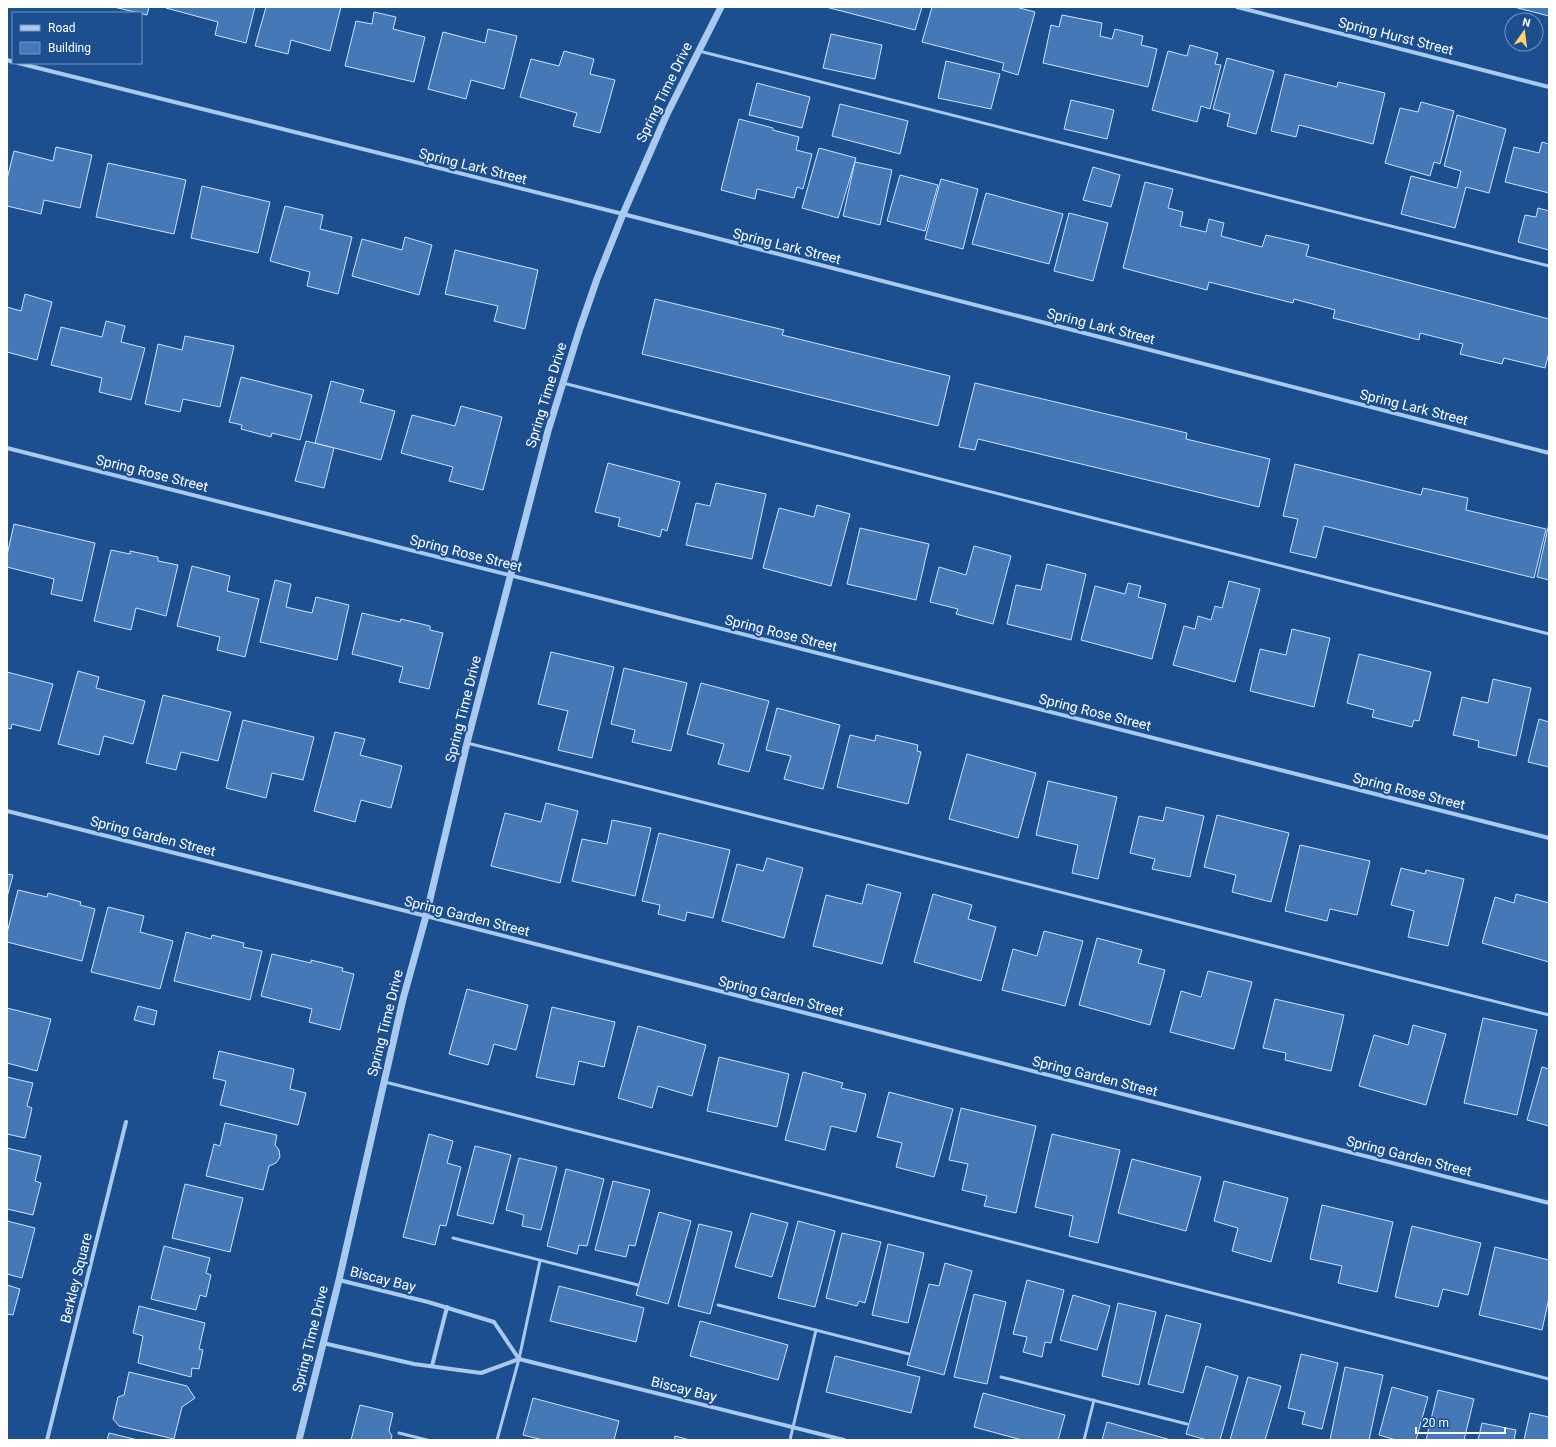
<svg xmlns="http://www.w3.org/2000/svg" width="1556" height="1447" font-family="Roboto,sans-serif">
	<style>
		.building { fill: #4478b7; stroke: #cfe3fa }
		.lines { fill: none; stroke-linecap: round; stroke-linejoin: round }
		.service { stroke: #a9c9ee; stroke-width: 3 }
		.minor { stroke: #a9c9ee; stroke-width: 4 }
		.tertiary { stroke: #a9c9ee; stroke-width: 7 }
		.labels { text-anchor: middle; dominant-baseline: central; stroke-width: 4; stroke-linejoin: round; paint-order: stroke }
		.street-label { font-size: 14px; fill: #fff; stroke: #1b4f8f }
	</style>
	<rect width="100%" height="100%" fill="#1b4f8f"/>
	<g class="building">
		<path d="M 114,7 L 149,7 L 147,15 Z"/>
		<path d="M 166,7 L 255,7 L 246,43 L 215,35 L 218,22 L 166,8 Z"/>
		<path d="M 266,7 L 341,7 L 330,51 L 291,40 L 288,54 L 255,46 Z"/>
		<path d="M 826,7 L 922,7 L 915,30 Z"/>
		<path d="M 932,7 L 1016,7 L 1035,12 L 1018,75 L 1002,70 L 1004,63 L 922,42 Z"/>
		<path d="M 1514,7 L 1549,7 L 1549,16 Z"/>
		<path d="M 374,12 L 396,17 L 393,29 L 425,37 L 414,82 L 345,66 L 356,21 L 372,24 Z"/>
		<path d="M 1062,15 L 1102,23 L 1100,36 L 1112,39 L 1115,29 L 1143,36 L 1141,45 L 1157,49 L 1148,87 L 1043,63 L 1051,25 L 1059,27 Z"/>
		<path d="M 488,29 L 517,36 L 504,89 L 471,80 L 466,99 L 428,89 L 443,32 L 485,43 Z"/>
		<path d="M 831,34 L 882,45 L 875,79 L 823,68 Z"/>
		<path d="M 1190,45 L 1218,53 L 1215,64 L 1221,65 L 1210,109 L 1201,106 L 1197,122 L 1152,110 L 1168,51 L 1187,56 Z"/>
		<path d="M 564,51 L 594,59 L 590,74 L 615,80 L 600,133 L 573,126 L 577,113 L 520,97 L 531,59 L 559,66 Z"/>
		<path d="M 1227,58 L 1274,71 L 1256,134 L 1227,126 L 1230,114 L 1213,109 Z"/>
		<path d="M 946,61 L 1000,74 L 991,109 L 938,98 Z"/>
		<path d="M 1285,74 L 1337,87 L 1338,82 L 1385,93 L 1373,144 L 1299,125 L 1296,137 L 1271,131 Z"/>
		<path d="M 757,83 L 810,97 L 802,128 L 749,115 Z"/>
		<path d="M 1071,100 L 1114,110 L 1107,139 L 1064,129 Z"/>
		<path d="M 1421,102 L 1454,111 L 1440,164 L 1434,162 L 1430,176 L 1385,163 L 1400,108 L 1418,112 Z"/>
		<path d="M 840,104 L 908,121 L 900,154 L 832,136 Z"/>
		<path d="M 1457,115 L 1506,129 L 1489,193 L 1466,187 L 1455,228 L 1401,214 L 1411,176 L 1457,188 L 1461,171 L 1444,166 Z"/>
		<path d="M 739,119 L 773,128 L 773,130 L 799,137 L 796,150 L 812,154 L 803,189 L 797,187 L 794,198 L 757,189 L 755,199 L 721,190 Z"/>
		<path d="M 1542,142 L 1549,144 L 1549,193 L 1505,182 L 1514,147 L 1539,153 Z"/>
		<path d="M 56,147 L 92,155 L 80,208 L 44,200 L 41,214 L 7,206 L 7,179 L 14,151 L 53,161 Z"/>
		<path d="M 819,148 L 856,158 L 838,218 L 802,208 Z"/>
		<path d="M 855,162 L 892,170 L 880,225 L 843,216 Z"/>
		<path d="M 108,163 L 186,180 L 174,234 L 96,217 Z"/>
		<path d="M 1093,167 L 1120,175 L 1111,207 L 1083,200 Z"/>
		<path d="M 900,175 L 938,185 L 925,231 L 887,221 Z"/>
		<path d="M 941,179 L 978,189 L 963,249 L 925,239 Z"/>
		<path d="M 1145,182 L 1173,189 L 1168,208 L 1183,212 L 1180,226 L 1206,232 L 1209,219 L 1224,223 L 1221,236 L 1262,247 L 1266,235 L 1309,245 L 1306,256 L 1549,319 L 1549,352 L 1545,368 L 1504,358 L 1502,364 L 1460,354 L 1463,344 L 1420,333 L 1419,340 L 1333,318 L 1335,310 L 1294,299 L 1293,303 L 1209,282 L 1207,290 L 1123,268 Z"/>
		<path d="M 202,186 L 270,202 L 258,253 L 191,238 Z"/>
		<path d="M 986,193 L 1063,214 L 1049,264 L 972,244 Z"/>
		<path d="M 285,206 L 323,215 L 320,229 L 352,237 L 338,294 L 307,286 L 310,272 L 270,261 Z"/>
		<path d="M 1538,208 L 1549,211 L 1549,250 L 1518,242 L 1525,215 L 1536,217 Z"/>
		<path d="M 1069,213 L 1108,223 L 1093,281 L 1054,271 Z"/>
		<path d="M 405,237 L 432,245 L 419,295 L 352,276 L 362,239 L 402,250 Z"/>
		<path d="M 455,250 L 538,270 L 525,329 L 494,321 L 498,306 L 445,294 Z"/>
		<path d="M 25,294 L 52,302 L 37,360 L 7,352 L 7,307 L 21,311 Z"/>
		<path d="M 655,299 L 784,330 L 782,335 L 950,376 L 938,426 L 642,354 Z"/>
		<path d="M 106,321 L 125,326 L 121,342 L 145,348 L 131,400 L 99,392 L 102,378 L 51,365 L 61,327 L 102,337 Z"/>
		<path d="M 185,336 L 234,346 L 220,407 L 183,399 L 180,412 L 145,404 L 158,344 L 182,350 Z"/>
		<path d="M 241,377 L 312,395 L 300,440 L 272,433 L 271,437 L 241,429 L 242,425 L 229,422 Z"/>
		<path d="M 331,381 L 364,390 L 360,402 L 395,411 L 381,460 L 315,443 Z"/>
		<path d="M 975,383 L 1187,433 L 1186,439 L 1270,459 L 1259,507 L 978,439 L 975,450 L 959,447 Z"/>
		<path d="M 461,406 L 502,417 L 483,490 L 449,481 L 453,467 L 401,453 L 412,415 L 455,426 Z"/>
		<path d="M 306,441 L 334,448 L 324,488 L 295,481 Z"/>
		<path d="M 608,463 L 680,482 L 667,531 L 662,529 L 660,537 L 618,526 L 620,518 L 595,512 Z"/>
		<path d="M 1295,464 L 1421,495 L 1423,488 L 1468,498 L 1466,510 L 1546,529 L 1534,578 L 1324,526 L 1316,558 L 1290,552 L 1298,519 L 1283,516 Z"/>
		<path d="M 716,483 L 766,494 L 752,559 L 686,545 L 696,503 L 710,506 Z"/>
		<path d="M 817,505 L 850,514 L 831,586 L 763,568 L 779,508 L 814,517 Z"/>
		<path d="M 1549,523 L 1549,580 L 1537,577 Z"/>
		<path d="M 14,524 L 95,543 L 82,601 L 51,594 L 54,579 L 7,567 L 7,555 Z"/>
		<path d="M 860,528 L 929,544 L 916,600 L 847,584 Z"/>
		<path d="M 974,546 L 1011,556 L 993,624 L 956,614 L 958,609 L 930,602 L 939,567 L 966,575 Z"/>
		<path d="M 111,550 L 130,554 L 130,551 L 158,557 L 158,561 L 178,565 L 166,616 L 136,608 L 131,630 L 94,621 Z"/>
		<path d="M 1047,564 L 1086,574 L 1071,640 L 1007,624 L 1016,585 L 1041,590 Z"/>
		<path d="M 192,566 L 230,576 L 227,591 L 259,599 L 245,657 L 217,650 L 220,637 L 177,626 Z"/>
		<path d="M 275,580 L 291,584 L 286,607 L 312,613 L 316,597 L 349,605 L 337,660 L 260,642 Z"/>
		<path d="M 1229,581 L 1260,589 L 1235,682 L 1173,665 L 1184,626 L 1195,629 L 1198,616 L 1211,620 L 1215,606 L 1222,608 Z"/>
		<path d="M 1128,583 L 1141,586 L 1138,597 L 1166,604 L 1152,659 L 1081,640 L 1095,586 L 1125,594 Z"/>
		<path d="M 362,613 L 400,622 L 401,619 L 430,626 L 430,630 L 443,633 L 429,689 L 399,682 L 403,667 L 352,654 Z"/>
		<path d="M 1292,629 L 1330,638 L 1314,707 L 1250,691 L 1260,649 L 1286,655 Z"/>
		<path d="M 551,652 L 614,667 L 592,758 L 558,750 L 568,711 L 538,704 Z"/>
		<path d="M 1359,654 L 1431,672 L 1419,721 L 1414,720 L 1412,727 L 1372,717 L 1374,710 L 1347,703 Z"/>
		<path d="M 624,668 L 687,683 L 671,751 L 632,742 L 635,730 L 611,724 Z"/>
		<path d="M 78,671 L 99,677 L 96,688 L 145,701 L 133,744 L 104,736 L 99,755 L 58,744 Z"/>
		<path d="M 7,672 L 53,684 L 40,731 L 12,724 L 11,729 L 7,728 Z"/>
		<path d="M 1493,679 L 1531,688 L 1516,756 L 1478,747 L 1479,741 L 1453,735 L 1462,697 L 1488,703 Z"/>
		<path d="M 701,683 L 769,701 L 749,772 L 718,764 L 724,744 L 687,734 Z"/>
		<path d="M 163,695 L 231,712 L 218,761 L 181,752 L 176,770 L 146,763 Z"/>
		<path d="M 777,708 L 840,725 L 823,789 L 784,779 L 791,756 L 766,750 Z"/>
		<path d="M 1539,719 L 1549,722 L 1549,767 L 1528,762 Z"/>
		<path d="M 243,720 L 314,737 L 303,780 L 272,773 L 266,798 L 226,788 Z"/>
		<path d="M 335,732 L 365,739 L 360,755 L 402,766 L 391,808 L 361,800 L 355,822 L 314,811 Z"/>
		<path d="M 850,735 L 875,741 L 876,735 L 918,745 L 917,751 L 921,752 L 908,804 L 837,787 Z"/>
		<path d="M 967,754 L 1036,773 L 1018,838 L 949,819 Z"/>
		<path d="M 1048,781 L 1117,797 L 1098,879 L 1072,873 L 1078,845 L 1036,835 Z"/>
		<path d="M 546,803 L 578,811 L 560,883 L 491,866 L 505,813 L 541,822 Z"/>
		<path d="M 1166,807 L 1204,816 L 1190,877 L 1152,869 L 1155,859 L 1130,853 L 1139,816 L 1163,821 Z"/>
		<path d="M 1217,815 L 1289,833 L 1271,902 L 1232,892 L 1236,875 L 1204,867 Z"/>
		<path d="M 612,820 L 651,828 L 635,896 L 572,881 L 582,839 L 607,844 Z"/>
		<path d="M 659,833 L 730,850 L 713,918 L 687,912 L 685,921 L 658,914 L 660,905 L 642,901 Z"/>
		<path d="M 1300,845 L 1370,861 L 1357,915 L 1330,909 L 1327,921 L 1285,911 Z"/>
		<path d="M 767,858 L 803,868 L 784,938 L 722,921 L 737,864 L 763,871 Z"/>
		<path d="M 1401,868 L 1425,874 L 1426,870 L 1464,879 L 1448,946 L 1408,937 L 1414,911 L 1391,905 Z"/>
		<path d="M 7,874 L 13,875 L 7,897 Z"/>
		<path d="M 867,884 L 901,893 L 882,964 L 813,946 L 826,895 L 862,904 Z"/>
		<path d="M 18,890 L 47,897 L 48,893 L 81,902 L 80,905 L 95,909 L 82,961 L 7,942 L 7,933 Z"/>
		<path d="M 933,894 L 972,905 L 968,919 L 996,927 L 981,981 L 914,962 Z"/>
		<path d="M 1516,894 L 1549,903 L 1549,962 L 1482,943 L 1495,897 L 1514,903 Z"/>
		<path d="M 108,907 L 144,916 L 140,932 L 173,941 L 160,989 L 91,972 Z"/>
		<path d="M 1044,931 L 1083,941 L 1065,1006 L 1002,990 L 1013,949 L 1037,956 Z"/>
		<path d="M 186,932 L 211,939 L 212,935 L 244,943 L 243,947 L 262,951 L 250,1000 L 174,981 Z"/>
		<path d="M 1097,938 L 1142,950 L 1138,963 L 1165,970 L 1150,1025 L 1079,1005 Z"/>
		<path d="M 272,954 L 311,963 L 311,960 L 343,968 L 342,971 L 354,974 L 340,1030 L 309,1022 L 312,1009 L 261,996 Z"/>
		<path d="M 1208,971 L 1252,982 L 1234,1049 L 1170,1032 L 1181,991 L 1201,997 Z"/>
		<path d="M 467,989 L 528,1005 L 516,1050 L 494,1044 L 488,1065 L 449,1054 Z"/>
		<path d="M 1275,999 L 1344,1015 L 1331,1071 L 1285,1060 L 1286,1053 L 1263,1048 Z"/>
		<path d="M 138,1006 L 157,1011 L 154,1025 L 134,1020 Z"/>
		<path d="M 552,1007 L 615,1022 L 604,1067 L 579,1061 L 574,1085 L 536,1077 Z"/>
		<path d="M 7,1008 L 51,1019 L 37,1071 L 7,1063 Z"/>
		<path d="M 1483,1018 L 1537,1030 L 1517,1115 L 1464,1103 Z"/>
		<path d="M 1413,1025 L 1446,1034 L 1426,1105 L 1359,1086 L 1374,1035 L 1408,1045 Z"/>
		<path d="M 638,1026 L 706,1045 L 692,1096 L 658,1086 L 652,1108 L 618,1098 Z"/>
		<path d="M 219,1051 L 294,1069 L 290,1089 L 306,1093 L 298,1125 L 220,1105 L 226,1081 L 213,1078 Z"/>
		<path d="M 719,1057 L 789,1074 L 777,1127 L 707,1111 Z"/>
		<path d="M 1542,1067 L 1549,1069 L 1549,1126 L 1527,1120 Z"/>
		<path d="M 803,1072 L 843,1083 L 841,1088 L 866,1094 L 856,1132 L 831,1126 L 825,1150 L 785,1140 Z"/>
		<path d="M 7,1077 L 33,1083 L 27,1106 L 32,1108 L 25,1138 L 7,1134 Z"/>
		<path d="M 889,1092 L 953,1109 L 934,1177 L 896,1167 L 902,1143 L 877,1137 Z"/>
		<path d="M 961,1108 L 1036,1126 L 1016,1213 L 984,1206 L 987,1196 L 962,1190 L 968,1164 L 949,1160 Z"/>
		<path d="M 225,1123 L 277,1135 L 275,1145 L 279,1150 L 280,1157 L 276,1163 L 269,1166 L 263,1190 L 206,1176 L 214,1144 L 220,1146 Z"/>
		<path d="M 429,1134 L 453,1141 L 447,1163 L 461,1167 L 446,1226 L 440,1225 L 435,1245 L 403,1237 Z"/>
		<path d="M 1052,1134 L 1120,1150 L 1098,1243 L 1069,1236 L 1073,1216 L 1035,1207 Z"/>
		<path d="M 475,1146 L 511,1155 L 493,1224 L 457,1215 Z"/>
		<path d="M 7,1148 L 41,1156 L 35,1181 L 41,1183 L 33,1215 L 7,1209 Z"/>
		<path d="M 519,1158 L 557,1167 L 541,1230 L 522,1226 L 524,1215 L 506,1210 Z"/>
		<path d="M 1132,1159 L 1201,1177 L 1186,1231 L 1118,1213 Z"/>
		<path d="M 566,1169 L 604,1179 L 587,1246 L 579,1245 L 577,1254 L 547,1246 Z"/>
		<path d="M 613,1181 L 650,1190 L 635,1246 L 629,1245 L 626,1257 L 595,1250 Z"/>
		<path d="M 1224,1181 L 1288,1198 L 1271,1262 L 1232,1251 L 1238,1228 L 1214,1221 Z"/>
		<path d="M 185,1184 L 243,1198 L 230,1252 L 172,1238 Z"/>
		<path d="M 1322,1205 L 1393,1222 L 1377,1292 L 1338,1283 L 1342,1266 L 1310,1259 Z"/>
		<path d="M 659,1212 L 691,1221 L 668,1304 L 636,1295 Z"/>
		<path d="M 751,1213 L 788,1223 L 772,1277 L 735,1267 Z"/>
		<path d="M 7,1221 L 35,1228 L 22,1278 L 7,1274 Z"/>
		<path d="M 798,1221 L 835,1231 L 815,1307 L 778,1298 Z"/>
		<path d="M 699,1224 L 732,1232 L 710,1314 L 678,1306 Z"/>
		<path d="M 1412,1226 L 1481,1243 L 1468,1295 L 1443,1289 L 1438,1307 L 1395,1297 Z"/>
		<path d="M 842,1233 L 881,1242 L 865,1303 L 859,1301 L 857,1306 L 826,1298 Z"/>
		<path d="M 888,1244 L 924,1253 L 908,1323 L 872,1315 Z"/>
		<path d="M 164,1246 L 210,1258 L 206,1273 L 211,1275 L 206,1297 L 200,1295 L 196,1310 L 151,1299 Z"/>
		<path d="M 1495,1247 L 1549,1260 L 1549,1298 L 1542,1330 L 1479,1315 Z"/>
		<path d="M 945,1263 L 972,1271 L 944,1375 L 907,1365 L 929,1284 L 939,1286 Z"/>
		<path d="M 1027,1280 L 1064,1290 L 1051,1343 L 1045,1342 L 1042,1357 L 1023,1352 L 1027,1337 L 1013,1334 Z"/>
		<path d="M 7,1285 L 20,1289 L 13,1315 L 7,1314 Z"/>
		<path d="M 559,1286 L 644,1308 L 636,1342 L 550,1321 Z"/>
		<path d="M 974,1294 L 1006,1302 L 987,1384 L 954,1377 Z"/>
		<path d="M 1073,1295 L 1110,1306 L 1097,1350 L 1060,1340 Z"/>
		<path d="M 1118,1303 L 1156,1312 L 1139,1385 L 1102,1376 Z"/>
		<path d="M 139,1306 L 205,1323 L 199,1349 L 203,1350 L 199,1369 L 192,1368 L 191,1377 L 138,1363 L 143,1336 L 133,1333 Z"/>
		<path d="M 1166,1315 L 1201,1324 L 1183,1393 L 1148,1384 Z"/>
		<path d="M 700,1321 L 788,1345 L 778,1380 L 690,1356 Z"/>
		<path d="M 1301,1354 L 1338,1363 L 1322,1429 L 1302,1424 L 1305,1412 L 1288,1408 Z"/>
		<path d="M 835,1356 L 920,1377 L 911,1413 L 826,1392 Z"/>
		<path d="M 1206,1366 L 1238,1376 L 1220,1440 L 1207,1440 L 1186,1434 Z"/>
		<path d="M 1345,1367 L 1383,1375 L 1369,1440 L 1330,1440 Z"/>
		<path d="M 129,1372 L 187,1386 L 195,1398 L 182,1407 L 174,1439 L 119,1426 L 113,1419 L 118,1397 L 124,1395 Z"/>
		<path d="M 1248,1377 L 1281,1386 L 1265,1440 L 1230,1440 Z"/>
		<path d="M 1392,1387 L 1428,1397 L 1416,1440 L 1396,1440 L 1379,1435 Z"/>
		<path d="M 1438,1390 L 1474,1399 L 1464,1440 L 1426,1440 Z"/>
		<path d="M 983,1393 L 1065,1415 L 1058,1440 L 1022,1440 L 974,1427 Z"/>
		<path d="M 533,1398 L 619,1421 L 614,1440 L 543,1440 L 523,1435 Z"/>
		<path d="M 360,1405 L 393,1413 L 389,1431 L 392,1436 L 391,1440 L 351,1440 Z"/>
		<path d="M 1530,1413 L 1549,1417 L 1549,1440 L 1524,1440 Z"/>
		<path d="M 1107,1422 L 1171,1440 L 1102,1440 Z"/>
		<path d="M 1482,1423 L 1516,1430 L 1514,1440 L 1478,1440 Z"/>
		<path d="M 109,1433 L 138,1440 L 107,1440 Z"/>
		<path d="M 675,1436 L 690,1440 L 674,1440 Z"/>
	</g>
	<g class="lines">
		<g class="service">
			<path d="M 699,51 L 1549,266"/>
			<path d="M 563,383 L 1549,634"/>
			<path d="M 467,743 L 1549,1015"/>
			<path d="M 385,1082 L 1549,1379"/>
			<path d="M 453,1238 L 638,1285"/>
			<path d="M 718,1305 L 909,1354"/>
			<path d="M 1001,1377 L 1187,1424"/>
			<path d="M 399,1433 L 427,1440"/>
			<path d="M 497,1440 L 519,1359 L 540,1261"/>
			<path d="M 790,1440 L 816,1330"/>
			<path d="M 1084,1440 L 1094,1400"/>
		</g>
		<g class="minor">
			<path d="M 1237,7 L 1549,87"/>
			<path d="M 7,60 L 13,62"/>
			<path d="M 18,63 L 623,214 L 1549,453"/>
			<path d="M 7,448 L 1549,838"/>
			<path d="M 7,811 L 426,916 L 1549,1203"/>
			<path d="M 339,1280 L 428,1302 L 494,1322 L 519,1359"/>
			<path d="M 323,1343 L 414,1364 L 481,1373 L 519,1359 L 844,1440"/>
			<path d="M 432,1366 L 447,1307"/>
			<path d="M 47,1440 L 126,1122"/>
		</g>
		<path class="tertiary" d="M 299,1440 L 339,1280 L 403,999 L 426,916 L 467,743 L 548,431 L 579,331 L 597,279 L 623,214 L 666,116 L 721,7"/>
	</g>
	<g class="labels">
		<g class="street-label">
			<text transform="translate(1396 36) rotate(14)">Spring Hurst Street</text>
			<text transform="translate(664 92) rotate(-64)">Spring Time Drive</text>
			<text transform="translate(473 166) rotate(14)">Spring Lark Street</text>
			<text transform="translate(787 246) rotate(14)">Spring Lark Street</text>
			<text transform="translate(1101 326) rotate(14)">Spring Lark Street</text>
			<text transform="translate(546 395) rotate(-73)">Spring Time Drive</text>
			<text transform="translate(1414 407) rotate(14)">Spring Lark Street</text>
			<text transform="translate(152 473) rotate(14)">Spring Rose Street</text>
			<text transform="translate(466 553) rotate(14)">Spring Rose Street</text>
			<text transform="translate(781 633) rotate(14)">Spring Rose Street</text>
			<text transform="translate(463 709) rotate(-76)">Spring Time Drive</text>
			<text transform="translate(1095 712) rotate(14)">Spring Rose Street</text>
			<text transform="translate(1409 791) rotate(14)">Spring Rose Street</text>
			<text transform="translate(153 836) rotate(14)">Spring Garden Street</text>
			<text transform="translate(467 916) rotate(14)">Spring Garden Street</text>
			<text transform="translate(781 996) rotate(14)">Spring Garden Street</text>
			<text transform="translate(385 1023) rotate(-76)">Spring Time Drive</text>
			<text transform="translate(1095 1076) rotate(14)">Spring Garden Street</text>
			<text transform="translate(1409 1156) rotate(14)">Spring Garden Street</text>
			<text transform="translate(76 1278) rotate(-76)">Berkley Square</text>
			<text transform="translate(383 1279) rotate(14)">Biscay Bay</text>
			<text transform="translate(310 1339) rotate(-76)">Spring Time Drive</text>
			<text transform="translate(684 1389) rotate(14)">Biscay Bay</text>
		</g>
	</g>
	<rect width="1556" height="1447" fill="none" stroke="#ffffff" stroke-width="16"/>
	<rect x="12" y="12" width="130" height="52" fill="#1b4f8f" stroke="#7695bc"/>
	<rect x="20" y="25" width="20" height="6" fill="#a9c9ee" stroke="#7695bc"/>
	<text x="48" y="32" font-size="12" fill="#ffffff">Road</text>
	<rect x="20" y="42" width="20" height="12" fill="#4478b7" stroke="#7695bc"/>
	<text x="48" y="52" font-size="12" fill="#ffffff">Building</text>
	<g transform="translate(1524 32) rotate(14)"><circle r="19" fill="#1b4f8f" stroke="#7695bc"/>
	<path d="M0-3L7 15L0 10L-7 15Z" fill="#ffd166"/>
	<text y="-6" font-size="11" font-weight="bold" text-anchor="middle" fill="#ffffff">N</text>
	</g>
	<path d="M1416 1427v6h89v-6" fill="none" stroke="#ffffff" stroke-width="2"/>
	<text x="1422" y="1427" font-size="12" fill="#ffffff" stroke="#1b4f8f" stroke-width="3" paint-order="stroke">20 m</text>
</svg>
